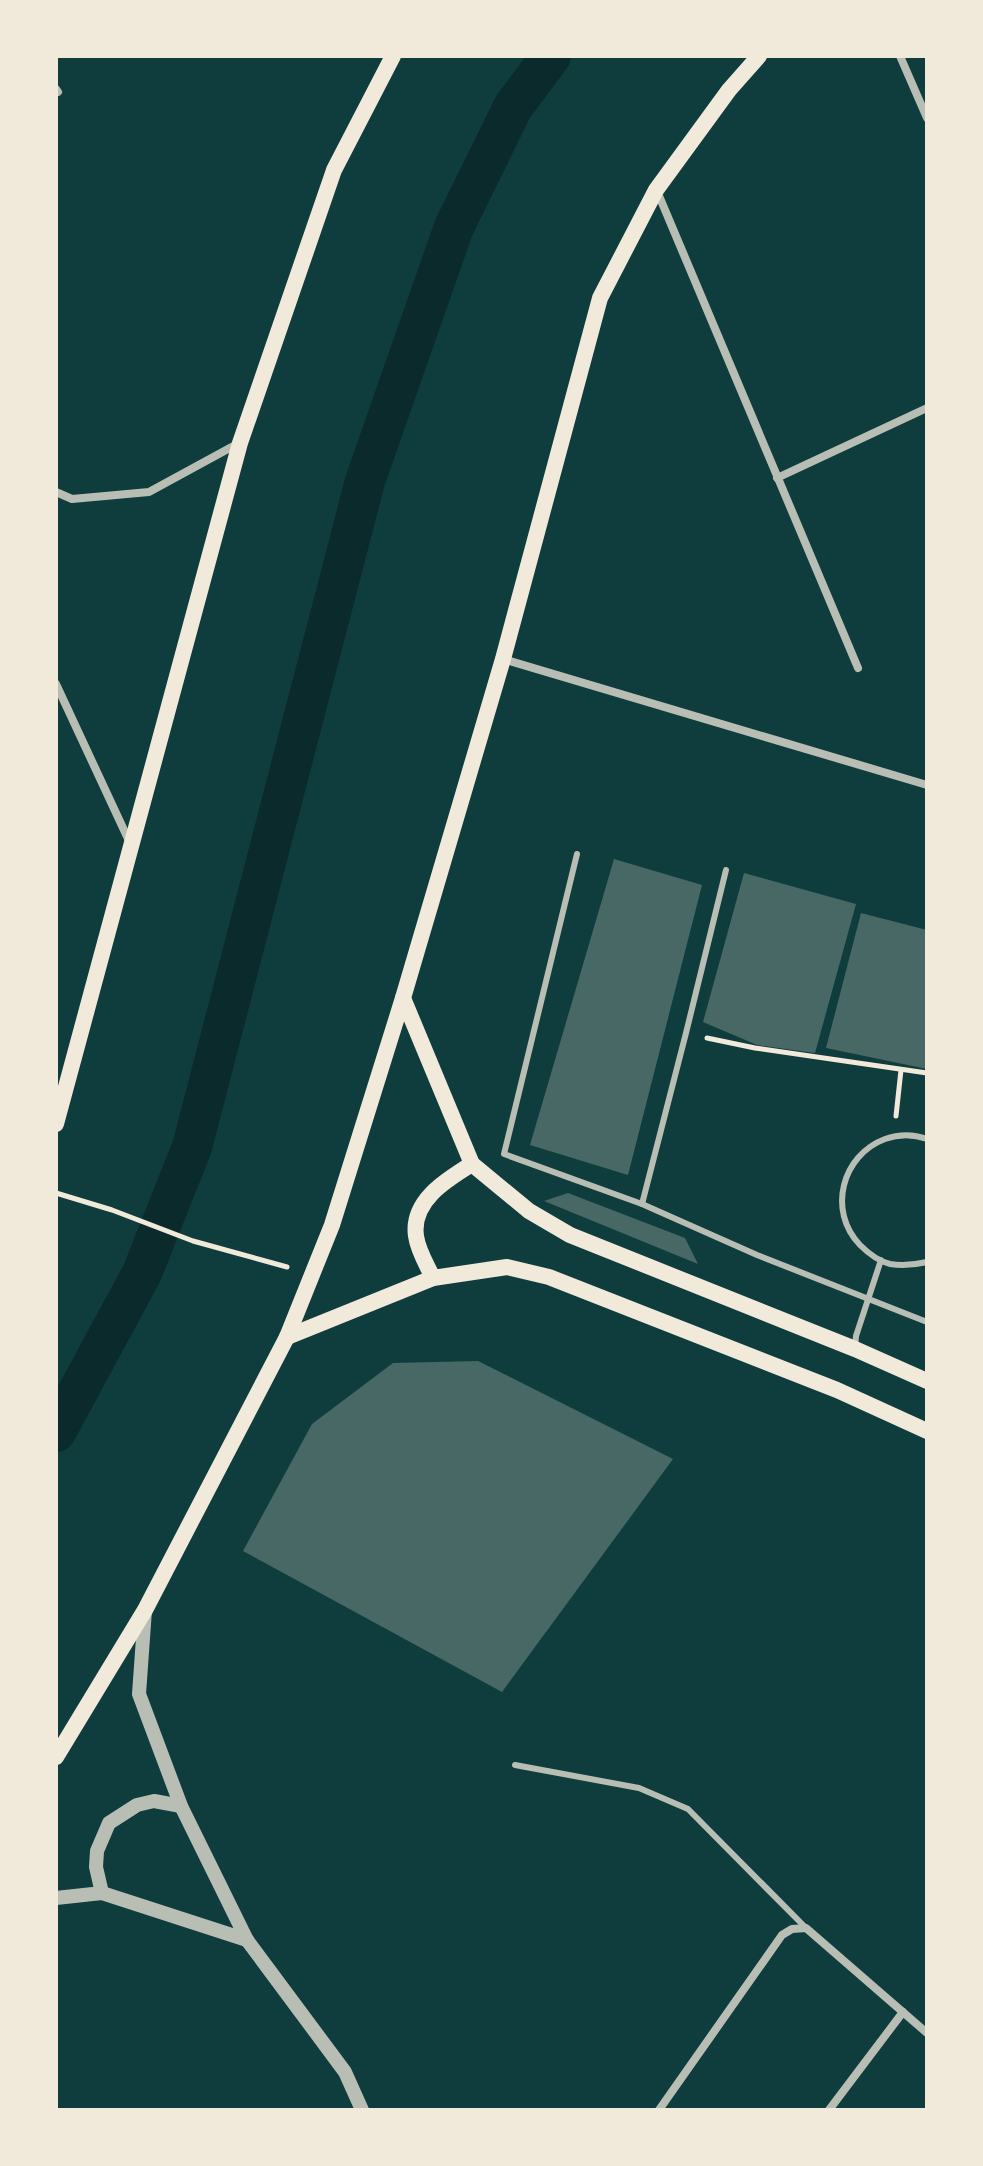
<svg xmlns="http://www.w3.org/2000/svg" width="983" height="2166" font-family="Poppins,sans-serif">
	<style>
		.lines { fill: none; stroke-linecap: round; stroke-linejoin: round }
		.canal { stroke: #0a2a2b; stroke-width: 40 }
		.building { fill: #486865 }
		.path { stroke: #f1e9da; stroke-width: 5 }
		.service { stroke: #b8beb3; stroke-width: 6 }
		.minor { stroke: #b8beb3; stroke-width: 8 }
		.tertiary { stroke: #b8beb3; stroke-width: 14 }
		.secondary { stroke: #f1e9da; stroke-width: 16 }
	</style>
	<rect width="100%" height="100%" fill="#0f3d3e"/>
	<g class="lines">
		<path class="canal" d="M 56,1432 L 142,1273 L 192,1147 L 365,481 L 454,227 L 513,107 L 551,56"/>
	</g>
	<g class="building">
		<path d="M 614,859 L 702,885 L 628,1175 L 530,1145 Z"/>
		<path d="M 744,873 L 856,904 L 815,1053 L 757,1045 L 703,1022 Z"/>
		<path d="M 861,913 L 927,930 L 927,1069 L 826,1048 Z"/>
		<path d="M 568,1193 L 685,1238 L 698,1264 L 544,1201 Z"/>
		<path d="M 478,1361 L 673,1459 L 502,1692 L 243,1551 L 312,1424 L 393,1363 Z"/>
	</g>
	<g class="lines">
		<g class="path">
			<path d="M 707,1038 L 755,1048 L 927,1073"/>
			<path d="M 896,1116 L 901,1070"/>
			<path d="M 56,1193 L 112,1210 L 193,1241 L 287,1267"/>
		</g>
		<g class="service">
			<path d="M 577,854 L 504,1154 L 642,1204 L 757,1255 L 927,1322"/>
			<path d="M 927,1139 C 913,1134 899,1134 885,1139 C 842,1155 827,1211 860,1245 C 868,1253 878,1261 890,1264 C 903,1266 914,1265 927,1262"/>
			<path d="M 642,1204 L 686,1033 L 726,870"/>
			<path d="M 855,1349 L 856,1336 L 881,1260"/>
			<path d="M 515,1765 L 639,1788 L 688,1809 L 806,1928"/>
		</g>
		<g class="minor">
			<path d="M 900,56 L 927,118"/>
			<path d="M 56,89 L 58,92"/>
			<path d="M 657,191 L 858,668"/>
			<path d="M 777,478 L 927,408"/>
			<path d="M 56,492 L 72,499 L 149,492 L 239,443"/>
			<path d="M 503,659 L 927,785"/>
			<path d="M 56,684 L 130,843"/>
			<path d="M 659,2110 L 782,1935 L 792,1929 L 806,1928 L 927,2033"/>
			<path d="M 829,2110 L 903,2012"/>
		</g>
		<g class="tertiary">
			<path d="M 145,1610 L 139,1694 L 181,1806 L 247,1940 L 345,2072 L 362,2110"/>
			<path d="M 102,1893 L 96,1867 L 97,1851 L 109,1823 L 137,1805 L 154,1801 L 181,1806"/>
			<path d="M 56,1898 L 102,1893 L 247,1940"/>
		</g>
		<g class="secondary">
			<path d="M 403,998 L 472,1164 L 529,1211 L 570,1235 L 855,1349 L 927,1381"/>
			<path d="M 56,1124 L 240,443 L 334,170 L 393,56"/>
			<path d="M 433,1278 C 427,1265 418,1251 416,1236 C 411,1201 446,1180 472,1164"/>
			<path d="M 287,1337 L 433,1278 L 507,1267 L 549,1277 L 837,1390 L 927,1431"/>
			<path d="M 56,1757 L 145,1610 L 287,1337 L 332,1225 L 403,998 L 503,659 L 600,298 L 656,190 L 729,90 L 759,56"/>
		</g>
	</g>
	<rect width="983" height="2166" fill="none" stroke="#f1e9da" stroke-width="116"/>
</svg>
